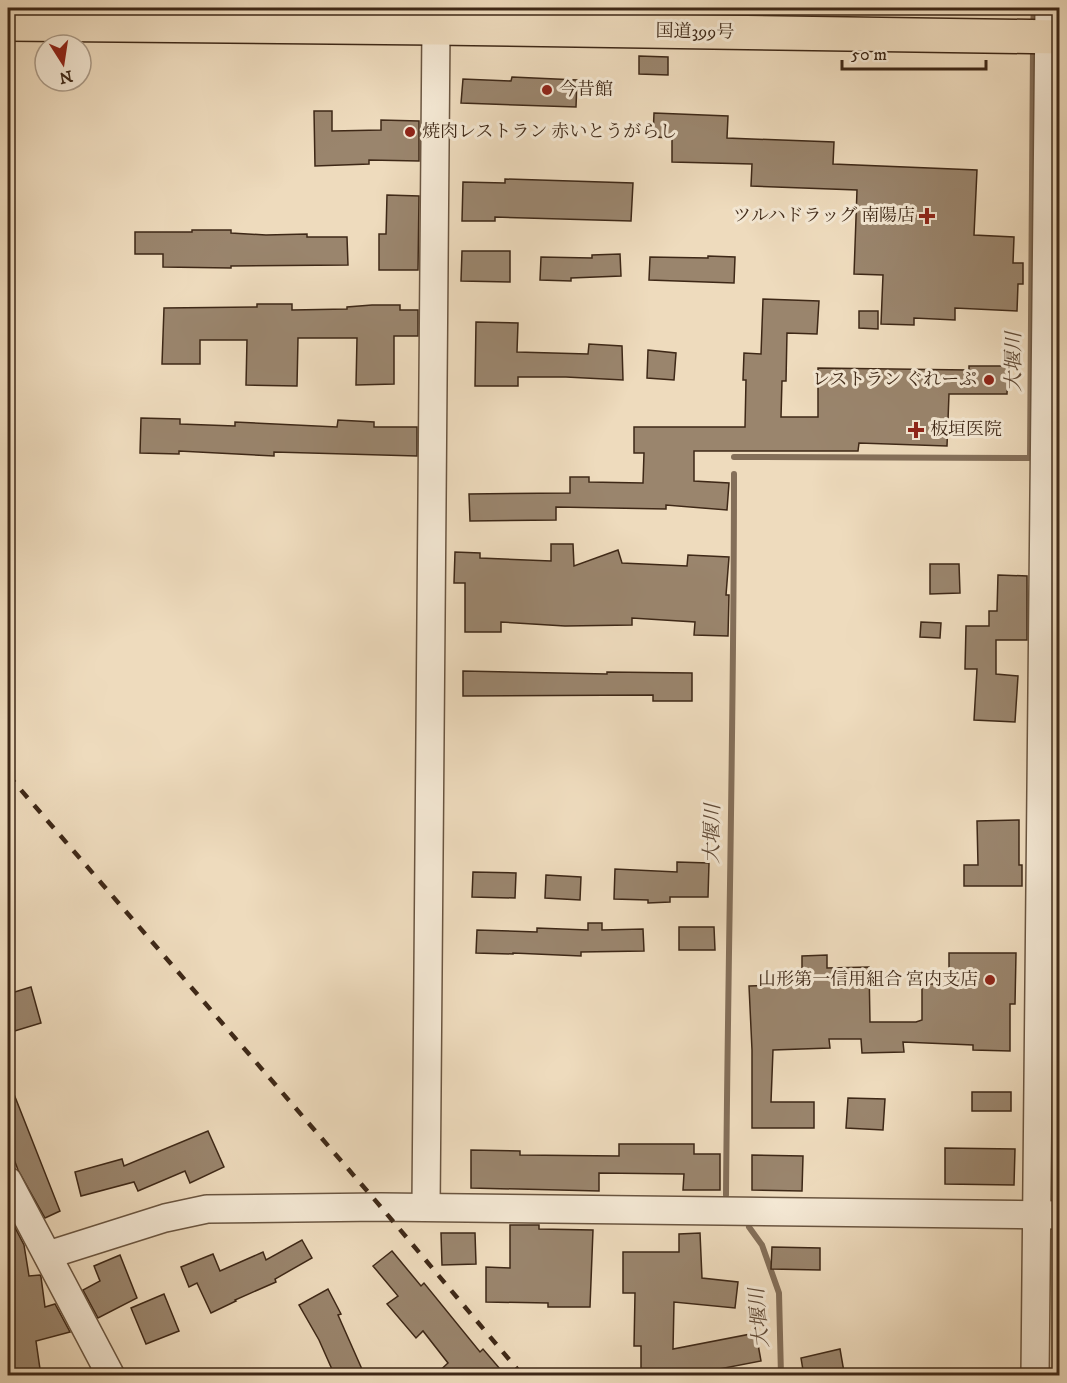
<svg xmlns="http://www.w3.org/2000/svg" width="1067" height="1383" font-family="'IM FELL DW Pica','Noto Serif JP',serif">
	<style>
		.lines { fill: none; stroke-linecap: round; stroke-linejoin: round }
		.stream { stroke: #846f59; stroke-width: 6 }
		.building { fill: #9a856d; stroke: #3e2817; stroke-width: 1.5 }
		.minor-casing { stroke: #6a5540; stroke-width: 30 }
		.highway-casing { stroke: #3e2817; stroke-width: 36 }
		.minor { stroke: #f4e8d4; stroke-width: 27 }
		.highway { stroke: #eedbbd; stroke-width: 33 }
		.rail { stroke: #3e2817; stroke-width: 4.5; stroke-dasharray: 10 10; stroke-linecap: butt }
		.poi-dot { fill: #8f2418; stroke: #f4e8d4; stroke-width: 2 }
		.labels { text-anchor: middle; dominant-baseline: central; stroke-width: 6; stroke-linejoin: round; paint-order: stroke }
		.street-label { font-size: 18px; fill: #3e2817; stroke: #f4e8d4 }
		.poi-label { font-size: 18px; fill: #3e2817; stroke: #f4e8d4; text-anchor: start }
		.water-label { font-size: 20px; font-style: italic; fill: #614b38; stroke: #f4e8d4 }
	</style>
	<rect width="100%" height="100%" fill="#eedbbd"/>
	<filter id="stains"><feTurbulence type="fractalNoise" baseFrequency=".00333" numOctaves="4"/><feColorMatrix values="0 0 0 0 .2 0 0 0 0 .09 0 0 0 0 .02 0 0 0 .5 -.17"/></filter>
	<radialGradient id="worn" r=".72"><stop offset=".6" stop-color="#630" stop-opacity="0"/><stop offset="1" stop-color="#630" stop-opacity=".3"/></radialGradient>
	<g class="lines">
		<g class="stream">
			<path d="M 1033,27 L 1034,8"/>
			<path d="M 734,457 L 1030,458 L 1033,46"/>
			<path d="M 726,1195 C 728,955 734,714 734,474"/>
			<path d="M 749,1227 L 762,1245 L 779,1293 L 781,1376"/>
		</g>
	</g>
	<g class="building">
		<path d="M 639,56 L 668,57 L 668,75 L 639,74 Z"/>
		<path d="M 512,77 L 577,80 L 576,107 L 461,103 L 463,79 L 511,81 Z"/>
		<path d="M 314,111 L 332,111 L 332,131 L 381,130 L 381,120 L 419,121 L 419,161 L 369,160 L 369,164 L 315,166 Z"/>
		<path d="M 654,113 L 728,116 L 727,138 L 834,142 L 833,164 L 977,170 L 974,235 L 1014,237 L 1013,263 L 1023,263 L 1023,284 L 1018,284 L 1017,311 L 955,308 L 955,320 L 914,318 L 914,325 L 881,324 L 883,275 L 854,274 L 857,190 L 751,186 L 752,164 L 672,162 L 672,138 L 653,137 Z"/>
		<path d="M 505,179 L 633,183 L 631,221 L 495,217 L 495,221 L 462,221 L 463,182 L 505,183 Z"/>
		<path d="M 387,195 L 419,196 L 418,270 L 379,270 L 379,234 L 386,234 Z"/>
		<path d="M 192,230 L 231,230 L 231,233 L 266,235 L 307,234 L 307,237 L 347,237 L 348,265 L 231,266 L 231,268 L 163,267 L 163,254 L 135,254 L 135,232 L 192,232 Z"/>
		<path d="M 462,251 L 510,251 L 510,282 L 461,281 Z"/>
		<path d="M 620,254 L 621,276 L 571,278 L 571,281 L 540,280 L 541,257 L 592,258 L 592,255 Z"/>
		<path d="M 708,256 L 735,257 L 734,283 L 649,280 L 650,257 L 708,258 Z"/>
		<path d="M 763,299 L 819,301 L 817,334 L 787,333 L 786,381 L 782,381 L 781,417 L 818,417 L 818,368 L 969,370 L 969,366 L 1008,366 L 1007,394 L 949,394 L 947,446 L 859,443 L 858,451 L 694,451 L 694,481 L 729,483 L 727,510 L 666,505 L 666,509 L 556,507 L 556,520 L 470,521 L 469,494 L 570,493 L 570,477 L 589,477 L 589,482 L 643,483 L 644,453 L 634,453 L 634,427 L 745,427 L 746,380 L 743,380 L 744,353 L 761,354 Z"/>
		<path d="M 257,304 L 292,304 L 292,310 L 347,309 L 347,307 L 372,305 L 400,305 L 400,310 L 418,310 L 418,336 L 394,336 L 394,384 L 356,385 L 357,338 L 298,338 L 297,386 L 246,385 L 247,340 L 200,340 L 200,364 L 162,364 L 164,308 L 257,307 Z"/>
		<path d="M 859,311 L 878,311 L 878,329 L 859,328 Z"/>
		<path d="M 476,322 L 518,323 L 517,352 L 588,354 L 589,344 L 622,346 L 623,380 L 566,377 L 518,377 L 518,386 L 475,386 Z"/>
		<path d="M 648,350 L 676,353 L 674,380 L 647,378 Z"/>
		<path d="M 141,418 L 180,419 L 180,424 L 235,426 L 235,422 L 337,427 L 338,420 L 374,422 L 374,427 L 417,427 L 417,456 L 274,452 L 274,456 L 179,451 L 179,454 L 140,453 Z"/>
		<path d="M 551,544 L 573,544 L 574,566 L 618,550 L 622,563 L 687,566 L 688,555 L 729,557 L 726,595 L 729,595 L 728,636 L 694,635 L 695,622 L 632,618 L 632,625 L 565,626 L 501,622 L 501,632 L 465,632 L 465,583 L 454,583 L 455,552 L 480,553 L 480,558 L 551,561 Z"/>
		<path d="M 930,564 L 959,564 L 960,593 L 930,594 Z"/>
		<path d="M 998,575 L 1027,576 L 1027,640 L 996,640 L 996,674 L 1018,676 L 1015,722 L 974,720 L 977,669 L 965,669 L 966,626 L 989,626 L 989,611 L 997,611 Z"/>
		<path d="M 921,622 L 941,623 L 940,638 L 920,637 Z"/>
		<path d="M 463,671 L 607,674 L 607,672 L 692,673 L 692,701 L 653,701 L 653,695 L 463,696 Z"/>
		<path d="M 1019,820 L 1019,865 L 1022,865 L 1022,886 L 964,886 L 964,865 L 978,865 L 977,821 Z"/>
		<path d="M 677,862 L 709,863 L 708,897 L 670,897 L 670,902 L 648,903 L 648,900 L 614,899 L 615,869 L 677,872 Z"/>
		<path d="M 473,872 L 516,873 L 515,898 L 472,897 Z"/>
		<path d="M 546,875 L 581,877 L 580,900 L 545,898 Z"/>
		<path d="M 588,923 L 602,923 L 602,930 L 643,929 L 644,951 L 581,952 L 581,956 L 513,953 L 513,954 L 476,953 L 477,930 L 537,932 L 537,928 L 588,930 Z"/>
		<path d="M 679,927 L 714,927 L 715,950 L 679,950 Z"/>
		<path d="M 949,953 L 1016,953 L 1015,1004 L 1010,1004 L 1010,1051 L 973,1050 L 973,1045 L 903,1042 L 904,1052 L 862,1053 L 861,1039 L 829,1039 L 830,1048 L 773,1050 L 771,1102 L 814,1102 L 814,1128 L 752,1128 L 752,1050 L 749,986 L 802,984 L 802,956 L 827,955 L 827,968 L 869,967 L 870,1022 L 916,1022 L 922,1020 L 922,984 L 949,984 Z"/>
		<path d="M 31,987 L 41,1023 L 8,1033 L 8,994 Z"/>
		<path d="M 8,1079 L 60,1211 L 45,1218 L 18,1170 L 8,1143 Z"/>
		<rect x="972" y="1092" width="39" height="19"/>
		<path d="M 848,1098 L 885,1099 L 883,1130 L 846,1128 Z"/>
		<path d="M 208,1131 L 224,1167 L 190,1183 L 185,1171 L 138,1191 L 134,1182 L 81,1196 L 75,1172 L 122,1159 L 124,1166 Z"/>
		<path d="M 619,1144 L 694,1144 L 694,1154 L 720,1154 L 720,1190 L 683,1190 L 684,1174 L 599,1173 L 599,1191 L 471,1188 L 471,1150 L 520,1151 L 520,1155 L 619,1156 Z"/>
		<path d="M 945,1148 L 1015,1149 L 1014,1185 L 945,1184 Z"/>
		<path d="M 752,1155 L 803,1156 L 802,1191 L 752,1190 Z"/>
		<path d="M 8,1214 L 24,1245 L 29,1276 L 40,1275 L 41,1277 L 45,1307 L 55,1304 L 70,1332 L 36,1341 L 41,1376 L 8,1376 Z"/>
		<path d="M 510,1225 L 539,1225 L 539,1229 L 593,1230 L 590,1307 L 548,1307 L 548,1303 L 486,1302 L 486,1267 L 510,1268 Z"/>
		<path d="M 441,1233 L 475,1233 L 476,1264 L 442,1265 Z"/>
		<path d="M 700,1233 L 702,1278 L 738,1282 L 735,1308 L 674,1302 L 673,1349 L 756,1333 L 761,1361 L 683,1376 L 641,1376 L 641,1346 L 634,1346 L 635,1293 L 623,1293 L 623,1252 L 679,1252 L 679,1234 Z"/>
		<path d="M 302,1240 L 312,1258 L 275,1279 L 276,1282 L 235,1300 L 236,1301 L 211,1313 L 197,1283 L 189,1287 L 181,1267 L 213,1254 L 220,1271 L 263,1252 L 266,1260 Z"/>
		<path d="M 772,1247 L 820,1248 L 820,1270 L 771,1269 Z"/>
		<path d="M 392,1251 L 421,1286 L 424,1283 L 480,1352 L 483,1349 L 506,1376 L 434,1376 L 448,1363 L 423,1331 L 416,1338 L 387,1304 L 398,1296 L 373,1266 Z"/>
		<path d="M 120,1255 L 137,1298 L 98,1318 L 83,1290 L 100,1281 L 94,1266 Z"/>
		<path d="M 328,1289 L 341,1314 L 338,1315 L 365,1376 L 335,1376 L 319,1340 L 299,1305 Z"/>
		<path d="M 164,1294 L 179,1331 L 146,1344 L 131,1308 Z"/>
		<path d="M 840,1349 L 844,1372 L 829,1376 L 804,1376 L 801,1358 Z"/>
	</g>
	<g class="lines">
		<g class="minor-casing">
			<g id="minor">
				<path d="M 8,1181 L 111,1376"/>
				<path d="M 426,1207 L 436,28"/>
				<path d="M 48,1255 L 165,1218 L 207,1209 L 381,1207 L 1060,1215"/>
				<path d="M 1035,1376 L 1049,8"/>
			</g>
		</g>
		<g class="highway-casing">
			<path id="highway" d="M 8,24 L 436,28 L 1060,37"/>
		</g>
		<use href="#minor" class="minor"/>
		<use href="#highway" class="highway"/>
		<path class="rail" d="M 8,775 L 381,1207 L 523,1376"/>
	</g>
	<g class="poi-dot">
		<circle cx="547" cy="90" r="6"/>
		<circle cx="410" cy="132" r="6"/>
		<path d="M924 207h6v6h6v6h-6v6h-6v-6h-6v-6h6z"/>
		<circle cx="989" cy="380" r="6"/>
		<path d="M913 421h6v6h6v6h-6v6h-6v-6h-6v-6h6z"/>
		<circle cx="990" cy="980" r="6"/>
	</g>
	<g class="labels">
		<g class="street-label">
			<text transform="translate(695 32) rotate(1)">国道399号</text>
		</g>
		<g class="poi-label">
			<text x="559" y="90">今昔館</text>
			<text x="422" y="132">焼肉レストラン 赤いとうがらし</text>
			<text x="915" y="216" text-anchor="end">ツルハドラッグ 南陽店</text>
			<text x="977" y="380" text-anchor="end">レストラン ぐれーぷ</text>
			<text x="930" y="430">板垣医院</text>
			<text x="978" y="980" text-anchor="end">山形第一信用組合 宮内支店</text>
		</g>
		<g class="water-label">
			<text transform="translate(1014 362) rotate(-90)">大堰川</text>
			<text transform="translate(713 834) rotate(-89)">大堰川</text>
			<text transform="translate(760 1318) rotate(-95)">大堰川</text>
		</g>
	</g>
	<rect width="1067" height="1383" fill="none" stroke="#eedbbd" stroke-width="30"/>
	<rect x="9" y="9" width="1049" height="1365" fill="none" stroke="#3e2817" stroke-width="3"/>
	<rect x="15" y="15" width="1037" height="1353" fill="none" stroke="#3e2817" stroke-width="1.5"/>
	<g transform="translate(63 63) rotate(168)"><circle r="28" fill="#f4e8d4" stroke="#ab9b88" stroke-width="1.5"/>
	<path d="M0-4.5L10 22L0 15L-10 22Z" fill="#8f2418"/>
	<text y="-9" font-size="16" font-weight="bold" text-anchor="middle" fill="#3e2817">N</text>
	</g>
	<path d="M842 60v9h144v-9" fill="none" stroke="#3e2817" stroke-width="3"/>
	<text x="851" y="60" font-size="18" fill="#3e2817" stroke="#f4e8d4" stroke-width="4.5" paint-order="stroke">50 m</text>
	<rect width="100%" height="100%" filter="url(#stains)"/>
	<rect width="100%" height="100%" fill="url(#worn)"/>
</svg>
